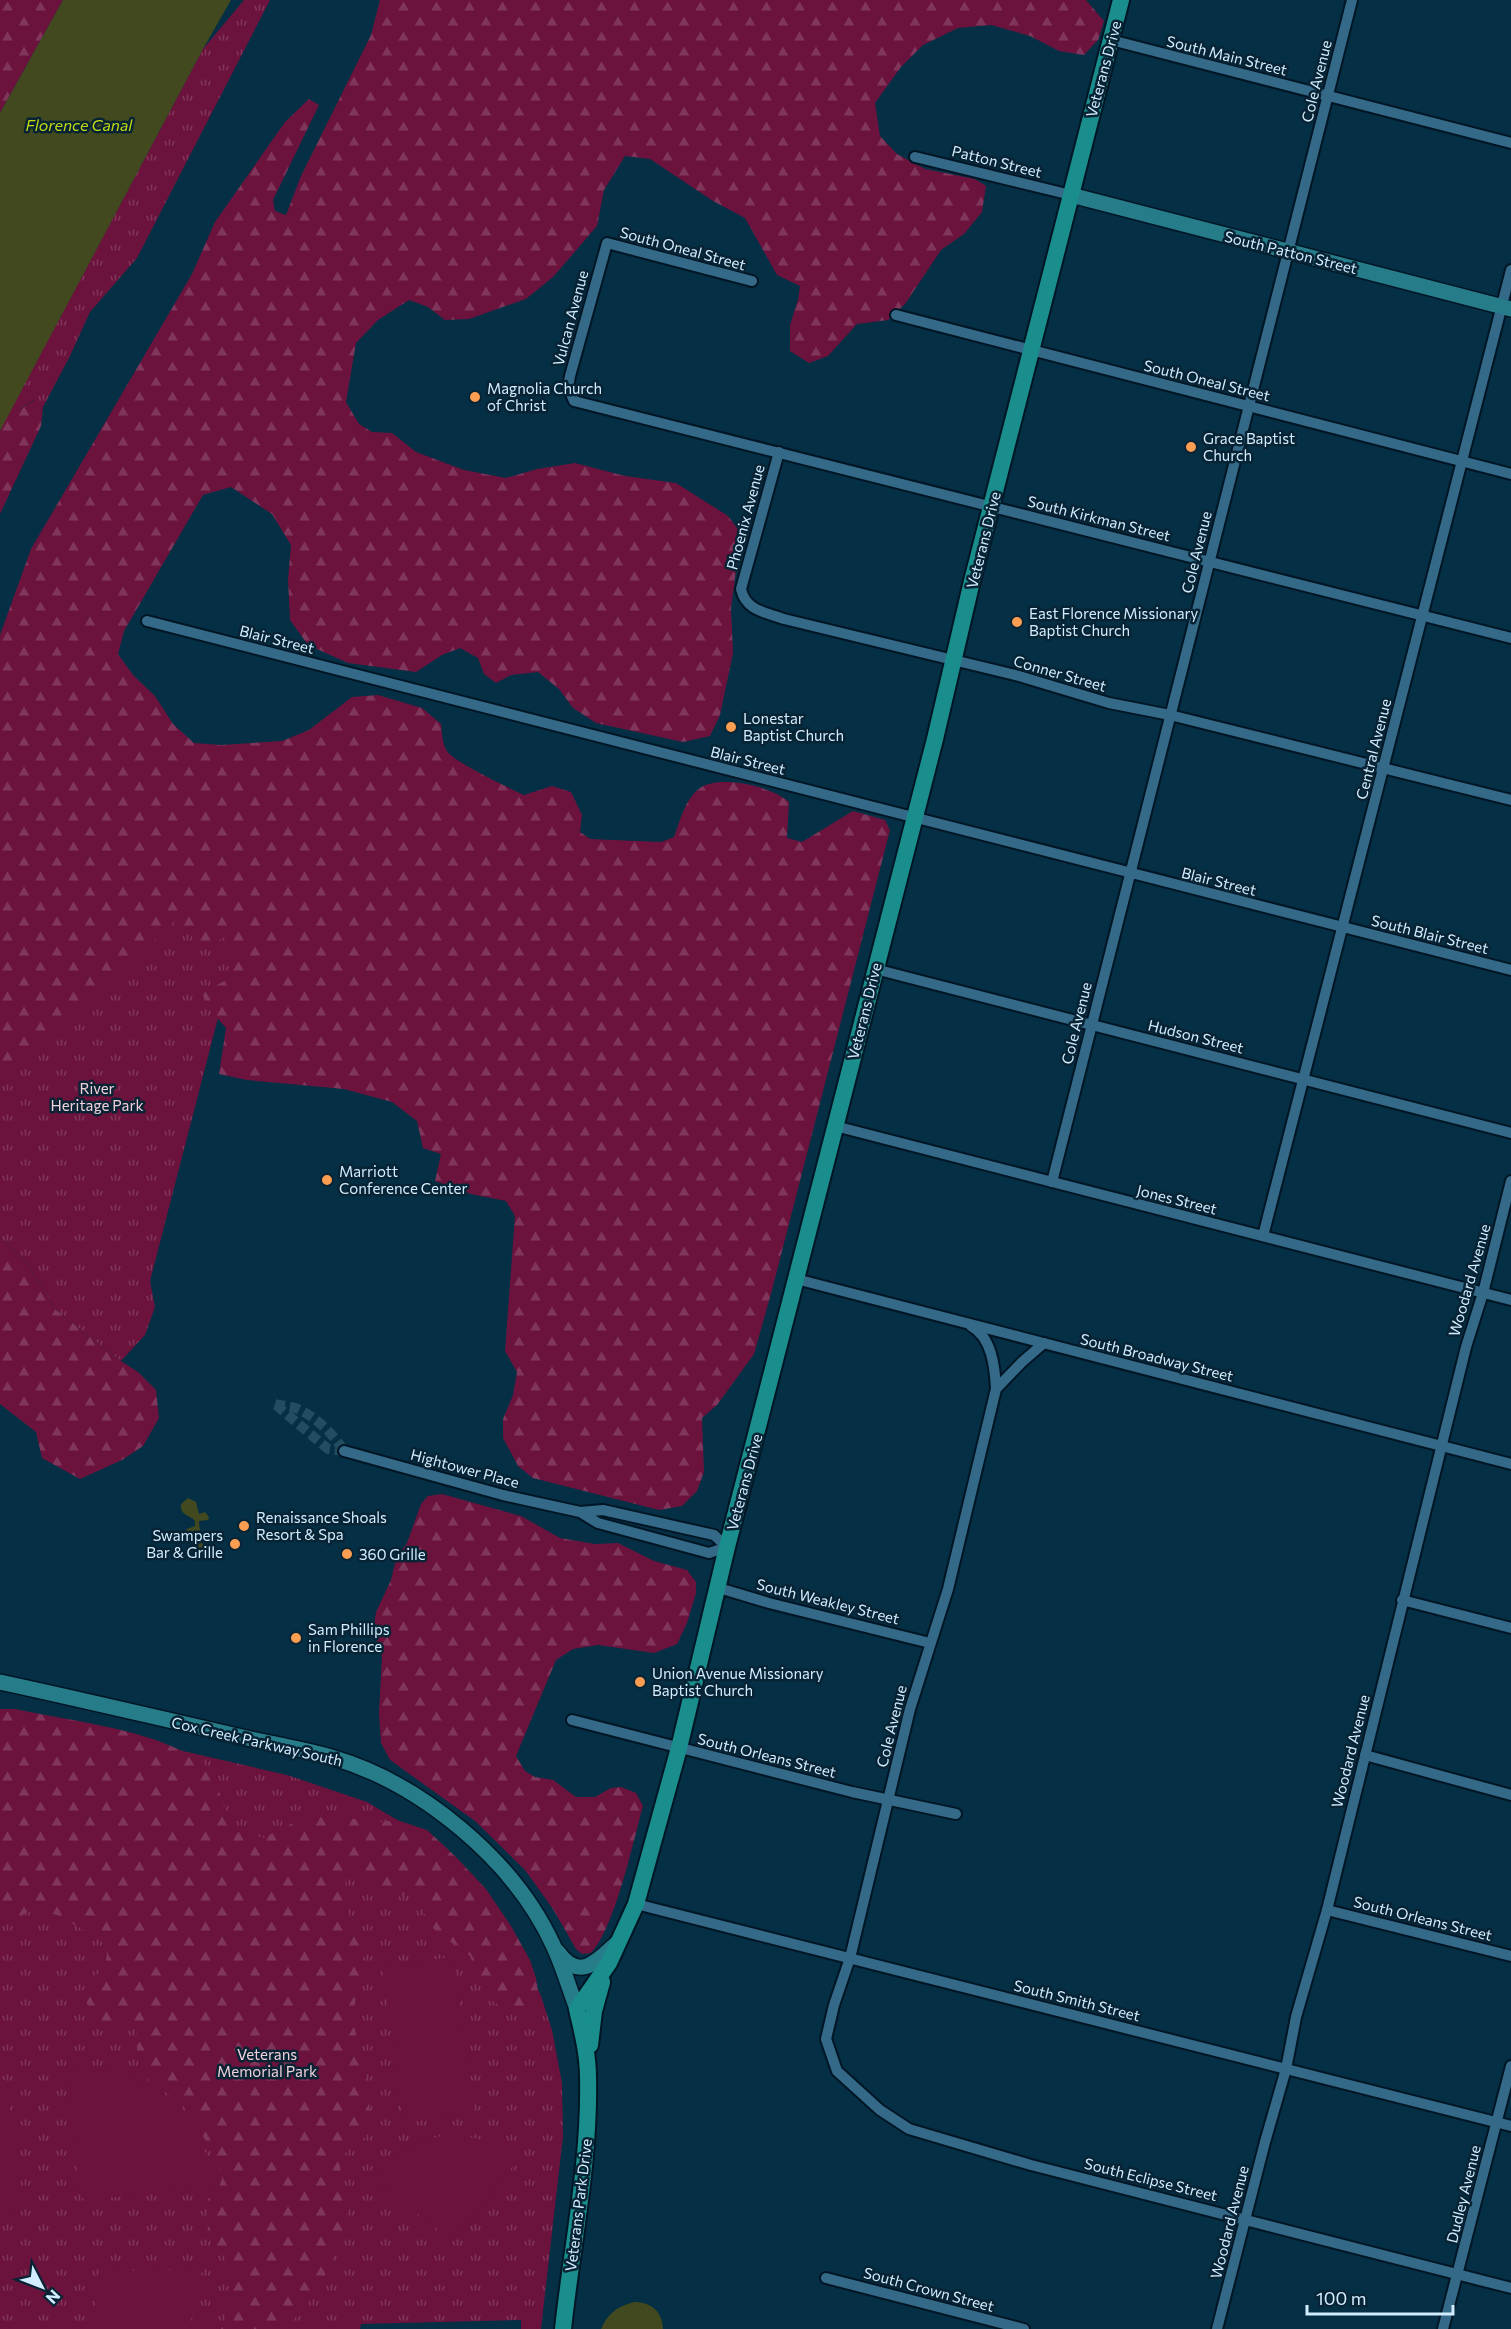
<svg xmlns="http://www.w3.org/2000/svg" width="1511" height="2329" font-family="Commissioner,sans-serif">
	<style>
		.grass { fill: url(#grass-tufts) }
		.forest { fill: url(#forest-firs) }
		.pitch { fill: #6c133d }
		.water { fill: #42491e }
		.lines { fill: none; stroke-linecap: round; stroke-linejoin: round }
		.street-tunnel { stroke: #234c61; stroke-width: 10; stroke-dasharray: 10 5; stroke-linecap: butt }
		.street-casing { stroke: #001625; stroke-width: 14 }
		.secondary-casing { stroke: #001625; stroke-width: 18 }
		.primary-casing { stroke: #001625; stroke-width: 20 }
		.street { stroke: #356988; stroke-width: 10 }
		.secondary { stroke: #277c8a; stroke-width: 15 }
		.primary { stroke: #198e8c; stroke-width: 16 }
		.poi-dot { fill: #fc9e52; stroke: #082434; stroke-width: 2 }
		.labels { text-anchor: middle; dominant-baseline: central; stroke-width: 5; stroke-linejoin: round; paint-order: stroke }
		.street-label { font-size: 15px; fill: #d2edff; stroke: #082434 }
		.poi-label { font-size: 15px; fill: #d2edff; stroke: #082434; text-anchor: start }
		.park-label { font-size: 15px; fill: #f1d0da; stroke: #082434 }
		.water-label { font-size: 16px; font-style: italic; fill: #c3da12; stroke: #082434 }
	</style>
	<defs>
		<pattern id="grass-tufts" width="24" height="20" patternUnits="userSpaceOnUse" patternTransform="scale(1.5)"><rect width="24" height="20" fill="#6c133d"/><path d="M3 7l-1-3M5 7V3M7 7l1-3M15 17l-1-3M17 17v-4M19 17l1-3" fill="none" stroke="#80365a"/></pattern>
		<pattern id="forest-firs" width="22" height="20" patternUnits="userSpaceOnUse" patternTransform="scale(1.5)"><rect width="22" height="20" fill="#6c133d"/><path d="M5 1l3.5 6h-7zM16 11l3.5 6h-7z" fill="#80365a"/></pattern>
	</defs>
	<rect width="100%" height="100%" fill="#042f45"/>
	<g class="grass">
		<path d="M 244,0 L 270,0 L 137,258 L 90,312 L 70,356 L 43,407 L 34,400 L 7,417 L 203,49 Z"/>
		<path d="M 173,906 L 291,923 L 226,987 L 150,1281 L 155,1307 L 145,1335 L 121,1361 L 56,1310 L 26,1262 L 0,1237 L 0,1055 Z"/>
		<path d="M 0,1709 L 287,1775 L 367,1802 L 409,1827 L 523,1959 L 541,1996 L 552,2030 L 562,2083 L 563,2136 L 541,2329 L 521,2329 L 521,2320 L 361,2324 L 360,2329 L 0,2329 Z"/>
	</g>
	<g class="forest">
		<path d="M 0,0 L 63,0 L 0,113 Z"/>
		<path d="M 380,0 L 1086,0 L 1104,21 L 1098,40 L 1084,55 L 1059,51 L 1030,36 L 991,25 L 958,28 L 923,45 L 901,67 L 875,103 L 880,136 L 897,154 L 925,169 L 975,179 L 986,186 L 982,212 L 964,234 L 941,250 L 905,304 L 888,320 L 857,324 L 828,356 L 809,363 L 790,351 L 790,325 L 798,300 L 800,286 L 777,275 L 745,218 L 713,201 L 650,159 L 625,156 L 604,190 L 597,226 L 553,277 L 526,299 L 469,319 L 445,320 L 428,307 L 409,300 L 378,320 L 356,343 L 346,402 L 359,424 L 372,432 L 392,433 L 416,452 L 464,470 L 506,478 L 537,469 L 575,463 L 625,476 L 676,483 L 728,516 L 741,533 L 731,608 L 733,653 L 720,715 L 710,736 L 683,742 L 596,723 L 573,708 L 559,689 L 538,672 L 511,675 L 496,683 L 484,674 L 478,658 L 460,648 L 442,655 L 416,672 L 348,663 L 308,645 L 290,620 L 288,579 L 291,545 L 272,514 L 231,487 L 203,495 L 124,631 L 118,654 L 133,675 L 155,696 L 173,724 L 194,743 L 221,745 L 282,741 L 309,730 L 352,697 L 378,695 L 422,708 L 441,724 C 442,733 442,743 447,751 C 452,761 511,789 524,795 L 552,786 L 571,792 L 582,815 L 580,832 L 590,839 L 661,842 L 674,837 C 680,821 685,799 700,788 C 720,774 773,787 789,802 L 787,838 L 802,842 L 853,811 L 885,820 L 890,830 L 772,1290 L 754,1354 L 717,1405 L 702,1418 L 704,1472 L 697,1491 L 682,1506 L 659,1510 L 533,1478 L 518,1466 L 503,1438 L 503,1419 L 513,1395 L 517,1372 L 505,1351 L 515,1216 L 506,1201 L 471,1194 L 435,1181 L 441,1154 L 423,1148 L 417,1121 L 392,1102 L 344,1089 L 247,1080 L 219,1074 L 226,1028 L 205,1004 L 203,993 L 233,976 L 225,937 L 202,947 L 176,920 L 85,1005 L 7,1064 L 0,1064 L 0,635 L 31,549 L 192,274 L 215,222 L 285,122 L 309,99 L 319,105 L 273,200 L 275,211 L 286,215 L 301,176 L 371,35 Z"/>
		<path d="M 35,400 L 43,407 L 41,426 L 0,514 L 0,431 L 6,417 Z"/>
		<path d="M 0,1237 L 26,1262 L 56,1310 L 121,1361 L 138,1372 L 156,1390 L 159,1418 L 143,1446 L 122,1460 L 80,1479 L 42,1458 L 36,1432 L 0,1404 Z"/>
		<path d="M 442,1494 L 521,1516 L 560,1538 L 595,1544 L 618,1543 L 654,1561 L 687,1570 L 696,1582 L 696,1593 L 687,1623 L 677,1644 L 654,1653 L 598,1645 L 573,1649 L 556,1660 L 516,1756 L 525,1771 L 535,1777 L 553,1780 L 576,1797 L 595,1797 L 611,1788 L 621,1787 L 636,1793 L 643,1806 C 633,1842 615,1928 591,1953 L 582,1954 L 576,1949 L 553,1909 L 525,1870 L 475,1821 L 390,1760 L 381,1743 L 379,1713 L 382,1656 L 373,1631 L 376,1612 L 391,1580 L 396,1559 L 407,1543 L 421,1504 L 428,1496 Z"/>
		<path d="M 0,1709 L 15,1709 C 66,1720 138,1728 184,1752 C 189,1754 196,1756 200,1760 C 232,1791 209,1821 263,1838 L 315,1812 L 330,1810 L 360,1821 L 382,1822 L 397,1820 L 427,1830 L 455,1856 L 486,1889 L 511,1926 L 530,1960 L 536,1978 L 539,1998 L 533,2010 L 503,2008 L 494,2002 L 484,1989 L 472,1958 L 462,1948 L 445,1939 L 424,1920 L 423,1895 L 417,1889 C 408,1890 400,1897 391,1901 L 382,1896 L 373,1878 L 352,1868 L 344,1874 L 346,1886 L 342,1898 L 348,1912 L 363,1932 L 365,1949 L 352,2019 L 365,2068 L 369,2094 L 370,2120 L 365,2137 L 340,2157 C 340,2163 340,2169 341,2175 C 342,2188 349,2198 347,2212 C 343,2254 314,2299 285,2329 L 221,2329 L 229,2311 L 229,2269 L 224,2256 L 217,2251 L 208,2233 L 207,2201 C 211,2194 222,2186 222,2178 C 222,2166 191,2113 181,2104 C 170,2094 154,2087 144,2075 C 135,2064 138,2044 136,2030 C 127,2021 121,2022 109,2023 C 98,2024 88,2010 86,2000 C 85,1995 86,1989 87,1985 L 105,1966 L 107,1954 L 101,1940 L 57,1915 L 40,1910 L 25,1913 L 19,1918 L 6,1916 L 0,1909 Z"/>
	</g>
	<g class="pitch">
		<path d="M 453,1957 L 475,2113 L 404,2123 L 382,1966 Z"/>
		<path d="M 92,2068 C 104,2070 118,2071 128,2075 C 177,2096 206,2136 216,2187 L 85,2200 L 80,2195 L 64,2072 Z"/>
		<path d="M 0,2080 L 6,2080 L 22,2207 L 16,2213 L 0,2214 Z"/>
		<path d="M 449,2135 C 476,2136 498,2142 517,2161 L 461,2233 L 446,2236 L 375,2181 C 391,2153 418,2139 449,2135 Z"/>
		<path d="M 202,2270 L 196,2309 L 186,2329 L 96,2329 L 96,2277 L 101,2271 Z"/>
	</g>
	<g class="water">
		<path d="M 63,0 L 231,0 L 203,49 L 0,431 L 0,113 Z"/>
		<path d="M 188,1498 L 196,1502 L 199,1514 L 205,1512 L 209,1517 L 208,1520 L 199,1521 C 199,1529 202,1535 201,1542 L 208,1550 L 203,1554 L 195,1544 L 185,1540 L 183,1536 L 187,1529 L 195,1526 L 195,1521 C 189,1514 180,1516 181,1504 Z"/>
		<path d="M 634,2302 C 651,2302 662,2311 663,2329 L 601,2329 C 608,2313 618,2306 634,2302 Z"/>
	</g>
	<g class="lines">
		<g class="street-tunnel">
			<path d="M 275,1404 C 283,1406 291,1406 298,1409 C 316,1417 334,1435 344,1451"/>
			<path d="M 276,1405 L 328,1449 L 344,1451"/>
		</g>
		<g class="street-casing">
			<g id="street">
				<path d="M 1111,40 L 1511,143"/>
				<path d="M 915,157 L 1071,195"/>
				<path d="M 752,281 L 607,243 L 570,376 L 568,387 L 574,401 L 1511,638"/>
				<path d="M 896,315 L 1511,474"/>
				<path d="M 779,452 L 741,589 C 746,611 765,612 784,619 L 1019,676 L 1109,703 L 1170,715 L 1511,800"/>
				<path d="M 147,621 L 1511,970"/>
				<path d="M 875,969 L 1511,1133"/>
				<path d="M 835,1126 L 1511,1300"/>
				<path d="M 1052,1182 L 1352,0"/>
				<path d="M 1263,1236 L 1511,270"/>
				<path d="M 796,1279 L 1511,1464"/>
				<path d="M 971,1326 C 992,1337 995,1368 996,1389"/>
				<path d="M 1044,1343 L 1022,1362 L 996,1389 L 948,1589 L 910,1709 L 850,1958 L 834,2005 L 826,2039 L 837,2071 L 880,2110 L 909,2129 L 1031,2165 L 1511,2288"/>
				<path d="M 344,1451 L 503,1495 L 580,1512 L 603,1510 L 714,1535 L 727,1547 L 709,1553 L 598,1523 L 580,1512"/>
				<path d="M 719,1588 L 769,1603 L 930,1643"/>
				<path d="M 1402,1600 L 1511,1628"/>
				<path d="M 572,1720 L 852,1792 L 956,1814"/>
				<path d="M 1365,1755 L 1511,1795"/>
				<path d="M 636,1904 L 1511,2126"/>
				<path d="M 1327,1910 L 1511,1956"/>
				<path d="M 826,2278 L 1024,2329"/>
				<path d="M 1217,2329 L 1265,2142 L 1286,2069 L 1296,2017 L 1327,1910 L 1466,1347 L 1483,1293 L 1511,1181"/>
				<path d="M 1443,2329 L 1511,2066"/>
			</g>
		</g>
		<g class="secondary-casing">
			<g id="secondary">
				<path d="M 1071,195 L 1511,309"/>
				<path d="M 0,1682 C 75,1698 150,1716 225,1733 C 260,1742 297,1747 331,1757 C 421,1783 514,1860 553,1945 C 563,1966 569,1988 577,2009"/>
				<path d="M 558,1952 C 580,1983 598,1960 618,1942"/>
			</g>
		</g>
		<g class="primary-casing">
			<g id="primary">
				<path d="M 590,2045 L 594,2011 L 602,1982"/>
				<path d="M 563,2329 C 572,2245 590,2162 588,2077 C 588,2054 582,2031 577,2009 L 609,1963 L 636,1904 L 679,1748 L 727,1547 L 935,739 L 972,581 L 1121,0"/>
			</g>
		</g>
		<use href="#street" class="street"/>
		<use href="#secondary" class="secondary"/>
		<use href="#primary" class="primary"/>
	</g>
	<g class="poi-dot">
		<circle cx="475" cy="397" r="6"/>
		<circle cx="1191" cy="447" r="6"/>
		<circle cx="1017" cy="622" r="6"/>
		<circle cx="731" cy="727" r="6"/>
		<circle cx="327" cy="1180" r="6"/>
		<circle cx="244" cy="1526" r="6"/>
		<circle cx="235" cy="1544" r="6"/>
		<circle cx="347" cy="1554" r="6"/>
		<circle cx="296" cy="1638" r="6"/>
		<circle cx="640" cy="1682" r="6"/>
	</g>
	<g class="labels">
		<g class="street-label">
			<text transform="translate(1227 55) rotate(14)">South Main Street</text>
			<text transform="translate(1103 69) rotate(-75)">Veterans Drive</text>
			<text transform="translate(1316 81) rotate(-76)">Cole Avenue</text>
			<text transform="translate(997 161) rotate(14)">Patton Street</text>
			<text transform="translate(683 248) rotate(15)">South Oneal Street</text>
			<text transform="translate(1291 252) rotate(14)">South Patton Street</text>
			<text transform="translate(570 318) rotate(-75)">Vulcan Avenue</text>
			<text transform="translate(1207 380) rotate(14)">South Oneal Street</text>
			<text transform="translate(745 517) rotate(-75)">Phoenix Avenue</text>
			<text transform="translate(1099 518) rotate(14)">South Kirkman Street</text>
			<text transform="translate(983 540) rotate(-76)">Veterans Drive</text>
			<text transform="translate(1196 552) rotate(-76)">Cole Avenue</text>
			<text transform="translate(277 639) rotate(14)">Blair Street</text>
			<text transform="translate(1060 673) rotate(16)">Conner Street</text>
			<text transform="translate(1373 749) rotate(-76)">Central Avenue</text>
			<text transform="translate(748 760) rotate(14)">Blair Street</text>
			<text transform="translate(1219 881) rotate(14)">Blair Street</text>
			<text transform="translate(1430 934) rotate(14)">South Blair Street</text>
			<text transform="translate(864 1011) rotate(-76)">Veterans Drive</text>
			<text transform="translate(1076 1023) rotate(-76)">Cole Avenue</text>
			<text transform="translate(1196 1036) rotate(14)">Hudson Street</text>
			<text transform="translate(1177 1199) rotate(14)">Jones Street</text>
			<text transform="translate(1469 1280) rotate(-74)">Woodard Avenue</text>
			<text transform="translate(1157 1357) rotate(14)">South Broadway Street</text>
			<text transform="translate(465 1468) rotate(15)">Hightower Place</text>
			<text transform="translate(744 1482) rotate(-75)">Veterans Drive</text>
			<text transform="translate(828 1601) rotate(14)">South Weakley Street</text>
			<text transform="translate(891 1726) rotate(-76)">Cole Avenue</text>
			<text transform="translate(257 1741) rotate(13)">Cox Creek Parkway South</text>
			<text transform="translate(1350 1751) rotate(-76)">Woodard Avenue</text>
			<text transform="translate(767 1755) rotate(14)">South Orleans Street</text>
			<text transform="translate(1423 1918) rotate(14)">South Orleans Street</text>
			<text transform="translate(1077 2000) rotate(14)">South Smith Street</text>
			<text transform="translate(1151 2179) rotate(14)">South Eclipse Street</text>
			<text transform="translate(1463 2194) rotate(-76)">Dudley Avenue</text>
			<text transform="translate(578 2205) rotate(-83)">Veterans Park Drive</text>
			<text transform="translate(1229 2222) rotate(-76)">Woodard Avenue</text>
			<text transform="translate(929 2289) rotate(15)">South Crown Street</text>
		</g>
		<g class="poi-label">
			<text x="487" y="388">Magnolia Church<tspan x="487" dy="17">of Christ</tspan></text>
			<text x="1203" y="438">Grace Baptist<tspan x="1203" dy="17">Church</tspan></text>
			<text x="1029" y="613">East Florence Missionary<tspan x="1029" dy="17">Baptist Church</tspan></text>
			<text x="743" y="718">Lonestar<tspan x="743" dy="17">Baptist Church</tspan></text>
			<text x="339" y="1171">Marriott<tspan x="339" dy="17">Conference Center</tspan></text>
			<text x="256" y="1517">Renaissance Shoals<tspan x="256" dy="17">Resort &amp; Spa</tspan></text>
			<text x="223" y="1535" text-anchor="end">Swampers<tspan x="223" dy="17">Bar &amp; Grille</tspan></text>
			<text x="359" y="1554">360 Grille</text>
			<text x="308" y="1629">Sam Phillips<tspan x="308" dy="17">in Florence</tspan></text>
			<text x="652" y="1673">Union Avenue Missionary<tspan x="652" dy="17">Baptist Church</tspan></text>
		</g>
		<g class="park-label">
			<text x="97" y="1088">River<tspan x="97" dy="17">Heritage Park</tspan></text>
			<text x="267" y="2054">Veterans<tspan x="267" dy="17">Memorial Park</tspan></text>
		</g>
		<g class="water-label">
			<text x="79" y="124">Florence Canal</text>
		</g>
	</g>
	<g transform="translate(42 2287) rotate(132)" stroke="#082434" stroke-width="4.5" paint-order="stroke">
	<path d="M0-4.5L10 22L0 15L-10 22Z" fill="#d2edff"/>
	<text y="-9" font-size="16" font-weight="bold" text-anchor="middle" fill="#d2edff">N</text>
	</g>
	<path d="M1307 2305v9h146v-9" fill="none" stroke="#d2edff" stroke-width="3"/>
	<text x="1316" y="2305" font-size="18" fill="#d2edff" stroke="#082434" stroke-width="4.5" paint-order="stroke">100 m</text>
</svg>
